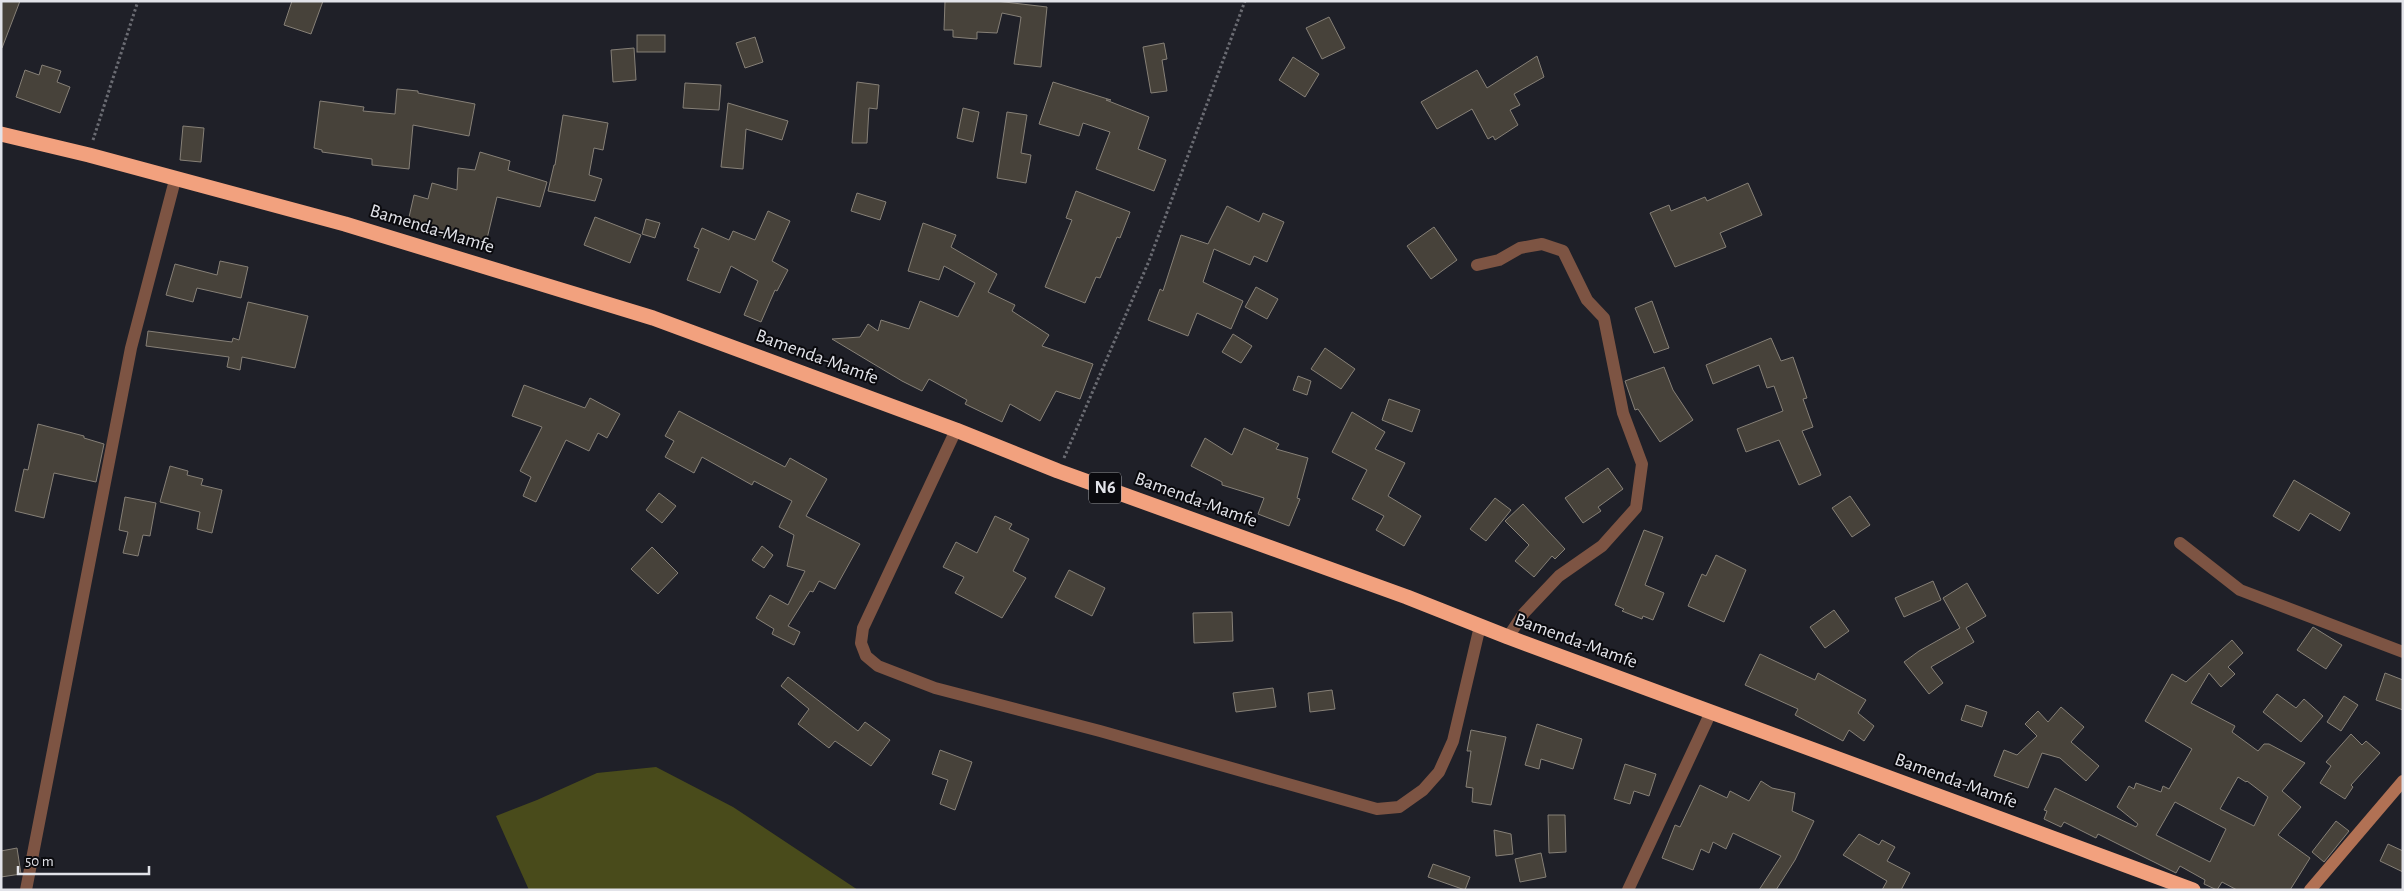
<svg xmlns="http://www.w3.org/2000/svg" width="2404" height="891" font-family="'Alegreya Sans',sans-serif">
	<style>
		.green { fill: #494b1b }
		.building { fill: #47423a; stroke: #868077; fill-rule: evenodd }
		.lines { fill: none; stroke-linecap: round; stroke-linejoin: round }
		.path { stroke: #6b6c73; stroke-width: 3; stroke-dasharray: 2.5 2.5; stroke-linecap: butt }
		.street { stroke: #7d5443; stroke-width: 12 }
		.secondary { stroke: #b17154; stroke-width: 12 }
		.highway { stroke: #f2a17e; stroke-width: 15 }
		.labels { text-anchor: middle; dominant-baseline: central; stroke-width: 4; stroke-linejoin: round; paint-order: stroke }
		.shield { fill: #0a0a0e; stroke: #a1a2a7; stroke-width: 1 }
		.shield-label { font-size: 18px; font-weight: bold; fill: #e2e3e9 }
		.street-label { font-size: 19px; fill: #e2e3e9; stroke: #0a0a0e }
	</style>
	<rect width="100%" height="100%" fill="#1f2028"/>
	<path class="green" d="M 656,767 L 733,807 L 858,890 L 529,890 L 496,816 L 537,800 L 597,773 Z"/>
	<g class="building">
		<path d="M 1,1 L 20,1 L 2,48 L 1,48 Z"/>
		<path d="M 292,1 L 323,1 L 311,34 L 284,25 Z"/>
		<path d="M 945,1 L 996,1 L 1047,7 L 1041,67 L 1014,64 L 1021,17 L 1002,13 L 997,33 L 977,32 L 977,39 L 953,37 L 953,30 L 944,30 Z"/>
		<path d="M 1329,17 L 1345,48 L 1322,59 L 1306,28 Z"/>
		<rect x="637" y="35" width="28" height="17"/>
		<path d="M 755,37 L 763,62 L 745,68 L 736,43 Z"/>
		<path d="M 1164,43 L 1167,59 L 1162,60 L 1167,91 L 1151,93 L 1143,47 Z"/>
		<path d="M 634,48 L 636,80 L 613,82 L 611,50 Z"/>
		<path d="M 1537,56 L 1544,77 L 1514,94 L 1520,105 L 1510,110 L 1518,125 L 1495,140 L 1493,136 L 1488,139 L 1472,109 L 1437,129 L 1421,102 L 1477,70 L 1487,88 Z"/>
		<path d="M 1293,57 L 1319,74 L 1305,97 L 1279,80 Z"/>
		<path d="M 42,65 L 61,71 L 57,82 L 70,87 L 60,113 L 16,97 L 25,70 L 39,75 Z"/>
		<path d="M 857,82 L 879,85 L 877,109 L 869,108 L 867,143 L 852,143 Z"/>
		<path d="M 1053,82 L 1111,100 L 1106,100 L 1149,117 L 1138,149 L 1166,160 L 1154,191 L 1096,169 L 1110,132 L 1083,123 L 1079,136 L 1039,124 Z"/>
		<path d="M 685,83 L 721,85 L 719,110 L 683,108 Z"/>
		<path d="M 397,89 L 418,91 L 418,93 L 475,104 L 469,136 L 413,125 L 409,169 L 372,165 L 372,159 L 322,152 L 322,150 L 314,148 L 320,101 L 364,107 L 363,111 L 395,114 Z"/>
		<path d="M 728,103 L 788,121 L 782,140 L 746,129 L 743,169 L 721,167 Z"/>
		<path d="M 963,108 L 979,112 L 973,142 L 957,138 Z"/>
		<path d="M 1007,112 L 1027,115 L 1021,153 L 1031,155 L 1026,183 L 997,178 Z"/>
		<path d="M 563,115 L 608,123 L 603,150 L 594,148 L 589,175 L 602,179 L 595,201 L 548,191 L 554,165 L 555,165 Z"/>
		<path d="M 183,126 L 204,128 L 201,162 L 180,160 Z"/>
		<path d="M 480,152 L 510,161 L 508,170 L 547,182 L 540,207 L 497,197 L 485,247 L 407,226 L 414,195 L 428,199 L 432,183 L 457,190 L 458,168 L 475,170 Z"/>
		<path d="M 1748,183 L 1762,215 L 1720,233 L 1726,247 L 1675,267 L 1650,213 L 1669,205 L 1671,211 L 1705,197 L 1707,201 Z"/>
		<path d="M 1076,191 L 1130,212 L 1120,238 L 1117,237 L 1100,278 L 1096,277 L 1085,303 L 1045,287 L 1072,220 L 1066,218 Z"/>
		<path d="M 857,193 L 886,202 L 880,220 L 851,211 Z"/>
		<path d="M 1227,206 L 1259,222 L 1263,213 L 1284,222 L 1267,262 L 1254,256 L 1250,265 L 1214,249 L 1203,282 L 1243,301 L 1231,329 L 1197,313 L 1188,336 L 1148,320 L 1160,289 L 1163,291 L 1181,235 L 1208,244 Z"/>
		<path d="M 768,211 L 790,221 L 772,261 L 788,270 L 777,291 L 775,290 L 761,322 L 744,315 L 758,281 L 731,266 L 720,293 L 687,280 L 699,249 L 694,247 L 702,228 L 729,240 L 733,231 L 755,240 Z"/>
		<path d="M 595,217 L 641,235 L 630,263 L 584,245 Z"/>
		<path d="M 646,219 L 660,223 L 655,238 L 642,234 Z"/>
		<path d="M 923,223 L 956,235 L 951,247 L 997,274 L 988,292 L 1015,305 L 1012,311 L 1049,335 L 1042,346 L 1093,364 L 1080,399 L 1056,391 L 1040,421 L 1010,404 L 1002,422 L 965,404 L 967,400 L 929,379 L 922,391 L 902,381 L 832,339 L 860,337 L 868,324 L 878,331 L 881,320 L 909,329 L 920,301 L 958,317 L 975,283 L 944,266 L 939,280 L 908,271 Z"/>
		<path d="M 1434,227 L 1457,260 L 1431,279 L 1407,246 Z"/>
		<path d="M 220,261 L 248,267 L 241,298 L 197,288 L 193,302 L 166,295 L 175,264 L 217,275 Z"/>
		<path d="M 1256,287 L 1278,299 L 1267,319 L 1245,307 Z"/>
		<path d="M 1652,301 L 1669,348 L 1654,353 L 1635,308 Z"/>
		<path d="M 248,302 L 308,316 L 295,368 L 242,357 L 240,370 L 227,367 L 229,357 L 146,346 L 148,331 L 232,342 L 233,338 L 239,340 Z"/>
		<path d="M 1233,334 L 1252,346 L 1241,363 L 1222,352 Z"/>
		<path d="M 1771,338 L 1781,361 L 1793,357 L 1807,398 L 1803,399 L 1813,427 L 1802,431 L 1821,475 L 1799,485 L 1779,440 L 1746,452 L 1737,429 L 1783,411 L 1774,386 L 1767,388 L 1759,365 L 1713,384 L 1706,365 Z"/>
		<path d="M 1325,348 L 1355,369 L 1341,389 L 1311,369 Z"/>
		<path d="M 1664,367 L 1673,390 L 1693,420 L 1660,442 L 1638,409 L 1635,410 L 1625,381 Z"/>
		<path d="M 1298,376 L 1311,381 L 1307,395 L 1293,390 Z"/>
		<path d="M 524,385 L 585,408 L 590,398 L 620,414 L 607,438 L 598,433 L 589,451 L 566,440 L 536,502 L 523,496 L 531,477 L 520,471 L 542,427 L 512,416 Z"/>
		<path d="M 1389,399 L 1420,410 L 1412,432 L 1382,420 Z"/>
		<path d="M 679,411 L 785,467 L 790,458 L 827,479 L 806,516 L 860,544 L 835,589 L 819,581 L 813,592 L 810,591 L 788,626 L 800,632 L 794,645 L 772,634 L 774,629 L 756,618 L 770,595 L 788,605 L 805,571 L 787,566 L 794,535 L 779,527 L 792,501 L 754,481 L 752,485 L 702,457 L 694,473 L 665,457 L 674,441 L 665,436 Z"/>
		<path d="M 1352,412 L 1385,432 L 1375,449 L 1405,463 L 1388,496 L 1421,516 L 1404,546 L 1376,530 L 1384,516 L 1352,499 L 1367,470 L 1332,452 Z"/>
		<path d="M 38,424 L 84,436 L 84,438 L 104,444 L 96,482 L 54,473 L 44,518 L 15,511 L 24,469 L 28,470 Z"/>
		<path d="M 1244,428 L 1279,444 L 1276,449 L 1308,458 L 1297,498 L 1300,499 L 1289,526 L 1258,514 L 1264,498 L 1222,485 L 1222,482 L 1191,466 L 1205,438 L 1232,455 Z"/>
		<path d="M 170,466 L 188,471 L 187,475 L 203,479 L 201,485 L 222,490 L 212,533 L 197,529 L 200,512 L 160,502 Z"/>
		<path d="M 1608,468 L 1623,489 L 1598,507 L 1601,511 L 1583,523 L 1565,498 Z"/>
		<path d="M 2294,480 L 2350,513 L 2340,531 L 2310,513 L 2299,531 L 2273,516 Z"/>
		<path d="M 659,493 L 676,506 L 662,523 L 646,510 Z"/>
		<path d="M 1850,496 L 1870,525 L 1852,537 L 1832,508 Z"/>
		<path d="M 125,497 L 156,503 L 150,536 L 143,535 L 138,556 L 123,553 L 128,532 L 119,530 Z"/>
		<path d="M 1495,498 L 1511,510 L 1486,541 L 1470,529 Z"/>
		<path d="M 1523,504 L 1565,549 L 1555,559 L 1552,556 L 1534,577 L 1515,561 L 1529,545 L 1505,521 Z"/>
		<path d="M 995,516 L 1012,524 L 1009,529 L 1029,539 L 1013,571 L 1026,578 L 1002,618 L 955,593 L 964,577 L 943,567 L 956,542 L 977,553 Z"/>
		<path d="M 1644,530 L 1663,537 L 1645,585 L 1664,593 L 1653,620 L 1643,616 L 1642,619 L 1622,611 L 1624,609 L 1615,605 Z"/>
		<path d="M 762,546 L 773,555 L 764,568 L 752,560 Z"/>
		<path d="M 652,547 L 678,573 L 658,594 L 631,569 Z"/>
		<path d="M 1716,555 L 1746,570 L 1724,622 L 1688,606 L 1702,574 L 1706,576 Z"/>
		<path d="M 1069,570 L 1105,588 L 1092,616 L 1055,597 Z"/>
		<path d="M 1933,581 L 1941,600 L 1904,617 L 1895,598 Z"/>
		<path d="M 1967,583 L 1986,616 L 1966,628 L 1974,642 L 1931,667 L 1943,683 L 1929,694 L 1904,662 L 1919,651 L 1960,628 L 1943,598 Z"/>
		<path d="M 1834,610 L 1849,631 L 1825,648 L 1810,627 Z"/>
		<path d="M 1232,612 L 1233,641 L 1194,643 L 1193,613 Z"/>
		<path d="M 2313,627 L 2342,645 L 2326,669 L 2297,650 Z"/>
		<path d="M 2232,640 L 2243,653 L 2228,667 L 2235,674 L 2221,687 L 2209,673 L 2191,703 L 2235,726 L 2232,732 L 2258,751 L 2264,744 L 2269,744 L 2305,763 L 2282,791 L 2301,807 L 2278,835 L 2310,858 L 2290,890 L 2237,890 L 2222,882 L 2217,890 L 2204,884 L 2205,880 L 2180,866 L 2176,873 L 2098,834 L 2096,838 L 2064,822 L 2061,827 L 2044,819 L 2047,811 L 2044,810 L 2055,788 L 2136,827 L 2138,824 L 2117,807 L 2129,786 L 2134,789 L 2136,783 L 2161,792 L 2163,786 L 2169,789 L 2192,749 L 2145,721 L 2172,674 L 2186,682 ZM 2238,777 L 2246,782 L 2247,781 L 2268,797 L 2254,826 L 2220,809 ZM 2175,802 L 2226,829 L 2210,862 L 2156,835 Z"/>
		<path d="M 1760,654 L 1815,680 L 1818,673 L 1866,700 L 1858,713 L 1874,726 L 1864,741 L 1849,730 L 1843,741 L 1795,715 L 1798,709 L 1745,685 Z"/>
		<path d="M 2385,673 L 2403,680 L 2403,710 L 2376,700 Z"/>
		<path d="M 788,677 L 858,731 L 865,722 L 890,740 L 871,766 L 835,741 L 829,748 L 798,724 L 809,709 L 781,686 Z"/>
		<path d="M 1273,688 L 1276,707 L 1236,712 L 1233,693 Z"/>
		<path d="M 1332,690 L 1335,709 L 1310,712 L 1308,693 Z"/>
		<path d="M 2277,694 L 2296,708 L 2304,699 L 2323,716 L 2301,742 L 2263,712 Z"/>
		<path d="M 2344,696 L 2358,705 L 2341,731 L 2327,722 Z"/>
		<path d="M 1966,705 L 1987,712 L 1982,727 L 1961,720 Z"/>
		<path d="M 2061,707 L 2084,727 L 2071,742 L 2099,766 L 2086,781 L 2060,758 L 2042,753 L 2028,788 L 1994,776 L 2004,750 L 2017,755 L 2037,736 L 2025,724 L 2038,711 L 2048,722 Z"/>
		<path d="M 1537,724 L 1582,739 L 1573,769 L 1541,759 L 1539,769 L 1525,765 Z"/>
		<path d="M 1471,730 L 1506,737 L 1491,805 L 1472,802 L 1473,788 L 1466,787 L 1471,751 L 1467,751 Z"/>
		<path d="M 2351,734 L 2362,745 L 2366,741 L 2380,753 L 2351,785 L 2353,787 L 2345,799 L 2320,783 L 2331,766 L 2326,762 Z"/>
		<path d="M 940,750 L 972,762 L 955,810 L 940,804 L 948,780 L 932,774 Z"/>
		<path d="M 1625,764 L 1656,774 L 1649,796 L 1634,791 L 1630,804 L 1614,799 Z"/>
		<path d="M 1761,781 L 1772,788 L 1795,793 L 1792,811 L 1814,821 L 1795,860 L 1776,890 L 1759,890 L 1781,856 L 1733,833 L 1726,849 L 1713,842 L 1709,853 L 1701,849 L 1693,870 L 1662,858 L 1675,825 L 1680,827 L 1700,785 L 1727,798 L 1730,791 L 1749,801 Z"/>
		<path d="M 1548,815 L 1565,815 L 1566,852 L 1549,853 Z"/>
		<path d="M 2336,821 L 2349,831 L 2324,862 L 2312,852 Z"/>
		<path d="M 1494,830 L 1511,834 L 1513,854 L 1496,856 Z"/>
		<path d="M 1859,834 L 1879,845 L 1882,840 L 1895,847 L 1887,861 L 1910,873 L 1901,890 L 1882,890 L 1887,881 L 1843,855 Z"/>
		<path d="M 2388,844 L 2403,851 L 2403,872 L 2380,861 Z"/>
		<path d="M 17,848 L 21,874 L 1,877 L 1,851 Z"/>
		<path d="M 1541,853 L 1546,877 L 1520,882 L 1515,859 Z"/>
		<path d="M 1433,864 L 1470,877 L 1465,890 L 1428,877 Z"/>
	</g>
	<g class="lines">
		<g class="path">
			<path d="M 93,140 L 138,1"/>
			<path d="M 1064,458 L 1149,261 L 1245,1"/>
		</g>
		<g class="street">
			<path d="M 1477,265 L 1499,260 L 1520,248 L 1542,244 L 1563,251 L 1587,300 L 1604,318 L 1623,413 L 1642,464 L 1636,508 L 1602,546 L 1559,576 L 1524,613 L 1508,637"/>
			<path d="M 956,430 L 863,628 L 861,643 L 866,656 L 878,666 L 935,688 L 1100,731 L 1377,809 L 1399,807 L 1423,790 L 1439,772 L 1453,741 L 1480,626"/>
			<path d="M 2180,543 L 2240,590 L 2403,652"/>
			<path d="M 26,890 L 131,348 L 175,180"/>
			<path d="M 1628,890 L 1711,712"/>
		</g>
		<path class="secondary" d="M 2310,890 L 2403,781"/>
		<path class="highway" d="M 1,134 L 89,155 L 345,224 L 653,318 L 956,430 L 1058,471 L 1407,597 L 1508,637 L 2193,890"/>
	</g>
	<g class="labels">
		<rect class="shield" x="1089" y="472.5" width="32" height="31" rx="4"/>
		<g class="shield-label">
			<text x="1105" y="488">N6</text>
		</g>
		<g class="street-label">
			<text transform="translate(432 229) rotate(17)">Bamenda-Mamfe</text>
			<text transform="translate(817 357) rotate(20)">Bamenda-Mamfe</text>
			<text transform="translate(1196 500) rotate(20)">Bamenda-Mamfe</text>
			<text transform="translate(1576 641) rotate(20)">Bamenda-Mamfe</text>
			<text transform="translate(1956 781) rotate(20)">Bamenda-Mamfe</text>
		</g>
	</g>
	<rect width="2404" height="891" fill="none" stroke="#e2e3e9" stroke-width="5"/>
	<path d="M18 866v8h131v-8" fill="none" stroke="#e2e3e9" stroke-width="2.5"/>
	<text x="25" y="866" font-size="15" fill="#e2e3e9" stroke="#0a0a0e" stroke-width="4" paint-order="stroke">50 m</text>
</svg>
